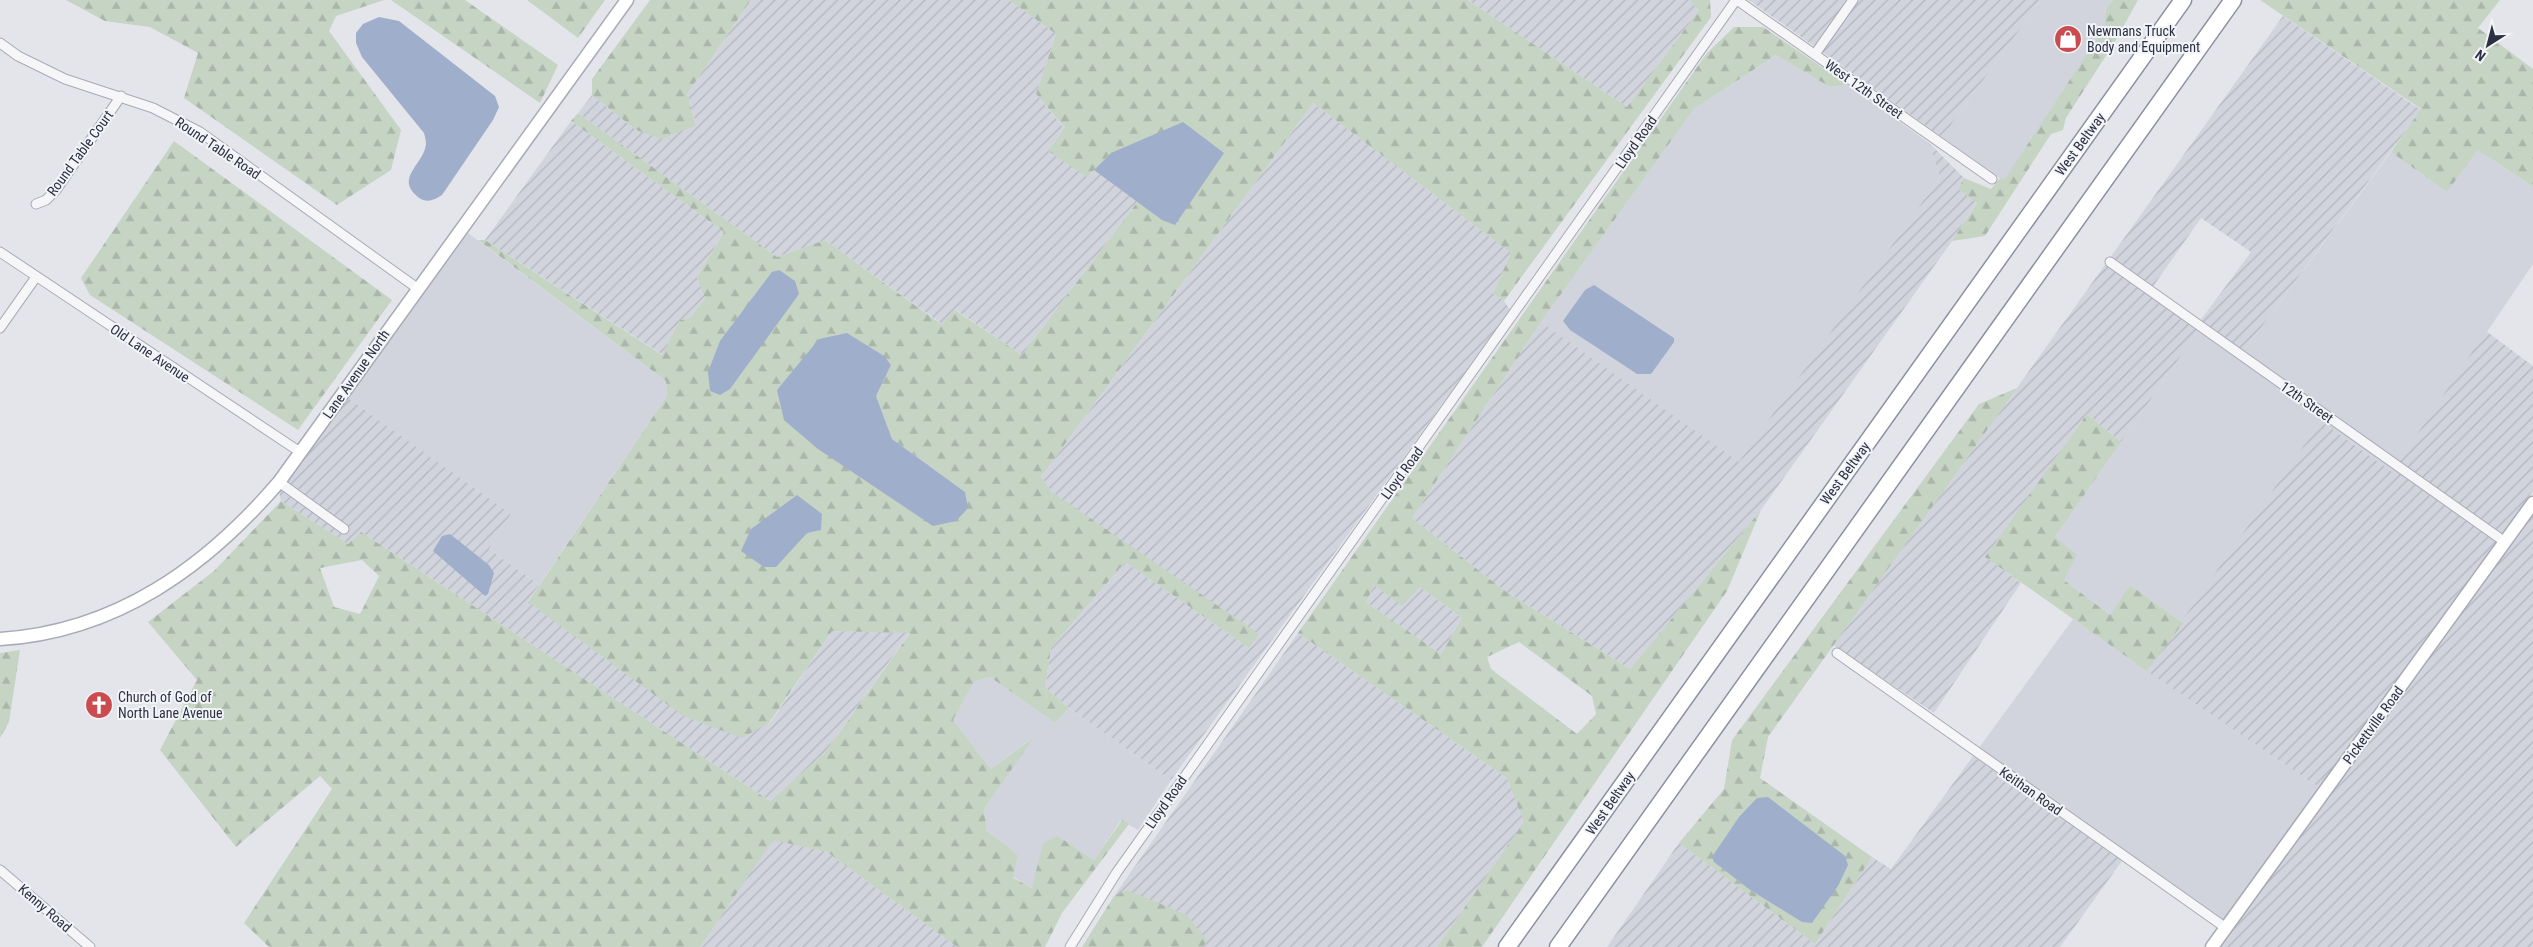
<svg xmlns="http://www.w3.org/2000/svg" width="2533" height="947" font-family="'Roboto Condensed',sans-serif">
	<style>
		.built { fill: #d1d4dd; fill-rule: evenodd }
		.industrial { fill: url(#industrial-furrows); fill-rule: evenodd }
		.forest { fill: url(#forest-firs); fill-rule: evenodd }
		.water { fill: #9faeca }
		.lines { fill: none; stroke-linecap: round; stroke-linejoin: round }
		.street-casing { stroke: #a8abb5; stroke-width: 11 }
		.secondary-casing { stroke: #a8abb5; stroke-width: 15 }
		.highway-casing { stroke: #8b91a1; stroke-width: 19 }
		.street { stroke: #f6f6f9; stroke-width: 9 }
		.secondary { stroke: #fff; stroke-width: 12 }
		.highway { stroke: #fff; stroke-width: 16 }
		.labels { text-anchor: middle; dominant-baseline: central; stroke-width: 4; stroke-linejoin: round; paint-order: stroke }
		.poi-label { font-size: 14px; fill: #2b3143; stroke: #f3f4f8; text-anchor: start }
		.street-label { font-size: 14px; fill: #2b3143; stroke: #f3f4f8 }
	</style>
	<defs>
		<pattern id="industrial-furrows" width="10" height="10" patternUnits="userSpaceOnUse" patternTransform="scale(1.25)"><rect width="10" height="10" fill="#d1d4dd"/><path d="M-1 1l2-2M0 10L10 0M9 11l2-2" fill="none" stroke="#b4b6bf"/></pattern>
		<pattern id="forest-firs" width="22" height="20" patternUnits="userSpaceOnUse" patternTransform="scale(1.25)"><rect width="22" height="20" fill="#c6d4c4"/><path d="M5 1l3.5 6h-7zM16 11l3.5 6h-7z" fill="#aab6aa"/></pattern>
	</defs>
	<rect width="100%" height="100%" fill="#e3e5eb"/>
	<g class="built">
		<path d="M 2041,0 L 2113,0 L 2106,9 L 2104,28 L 2004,181 L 1942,137 Z"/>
		<path d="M 1776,55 L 1830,87 L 1848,85 L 1929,143 L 1940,177 L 1739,463 L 1541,322 L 1694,109 ZM 1563,321 L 1648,321 L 1674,338 L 1637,374 L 1570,330 Z"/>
		<path d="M 2478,150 L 2533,187 L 2533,264 L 2392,472 L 2321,421 L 2183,623 L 2130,585 L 2110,615 L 2064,580 L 2055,537 L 2198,331 L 2238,359 L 2391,152 L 2447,192 Z"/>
		<path d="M 468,233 L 666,381 L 667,396 L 539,585 L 489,549 L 511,514 L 348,398 Z"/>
		<path d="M 2073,619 L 2320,788 L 2220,929 L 1973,756 Z"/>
		<path d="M 990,677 L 1055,723 L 1069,708 L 1171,780 L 1138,830 L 1121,820 L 1094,860 L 1058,836 L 1032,888 L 1013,877 L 1018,855 L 987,831 L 984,809 L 1032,738 L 991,769 L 953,720 L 974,682 Z"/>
	</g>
	<g class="industrial">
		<path d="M 751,0 L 1009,0 L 1056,34 L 1036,94 L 1065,129 L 1087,177 L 1094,170 L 1138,201 L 1022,355 L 956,310 L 942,324 L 825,240 L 777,257 L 578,113 L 592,95 L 636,130 L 696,124 L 687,94 Z"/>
		<path d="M 1468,0 L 1690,0 L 1699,10 L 1627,107 Z"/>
		<path d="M 1749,0 L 2041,0 L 1942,137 Z"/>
		<path d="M 2283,16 L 2421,110 L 2238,359 L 2198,331 L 2121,442 L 2087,414 L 1986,557 L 2021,583 L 1934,713 L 1833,645 ZM 2201,218 L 2251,252 L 2200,321 L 2152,288 Z"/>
		<path d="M 1313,103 L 1511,253 L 1493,293 L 1504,301 L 1510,310 L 1171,780 L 1069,708 L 1045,687 L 1051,648 L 1125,562 L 1249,648 L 1052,492 L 1041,477 Z"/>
		<path d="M 571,121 L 724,232 L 697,277 L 705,299 L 690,319 L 680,320 L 663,355 L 485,240 Z"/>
		<path d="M 1929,143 L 1964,178 L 1958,189 L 1977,202 L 1952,241 L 1761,510 L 1630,669 L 1505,591 L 1412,518 L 1541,322 L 1739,462 L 1940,177 Z"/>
		<path d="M 2486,331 L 2533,366 L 2533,491 L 2320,788 L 2147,671 L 2321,421 L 2392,472 Z"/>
		<path d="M 348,398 L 511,514 L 489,549 L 539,585 L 528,601 L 770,723 L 832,631 L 910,632 L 824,754 L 770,801 L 361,532 L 348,544 L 281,501 L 279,491 Z"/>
		<path d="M 2533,512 L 2533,947 L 2219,947 Z"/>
		<path d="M 1374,585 L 1420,587 L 1462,618 L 1441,654 L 1366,602 Z"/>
		<path d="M 1298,633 L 1507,778 L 1525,822 L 1437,947 L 1203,947 L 1207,940 L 1127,890 L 1114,896 Z"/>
		<path d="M 1973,756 L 2122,861 L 2060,947 L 1607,947 L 1679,843 L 1815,944 L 1872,857 L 1891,869 Z"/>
		<path d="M 773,839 L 827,852 L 957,947 L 700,947 Z"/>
	</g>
	<g class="forest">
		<path d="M 66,0 L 384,0 L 336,16 L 329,31 L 401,130 L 391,170 L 337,205 L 184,98 L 198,53 L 150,27 L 105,21 Z"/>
		<path d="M 391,0 L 465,0 L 558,65 L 540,103 Z"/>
		<path d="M 527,0 L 605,0 L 578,38 Z"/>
		<path d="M 650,0 L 751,0 L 687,94 L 696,125 L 662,139 L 636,130 L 592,95 L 592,79 Z"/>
		<path d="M 1009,0 L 1468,0 L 1627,107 L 1699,10 L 1690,0 L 1710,0 L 1711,17 L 1504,301 L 1493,293 L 1511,253 L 1313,103 L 1041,477 L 1052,492 L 1259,634 L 1249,648 L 1125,562 L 1051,648 L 1045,687 L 1069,708 L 1055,723 L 990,677 L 974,682 L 953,720 L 991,769 L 1034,737 L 984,809 L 987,831 L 1018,855 L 1013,878 L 1032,888 L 1043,843 L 1058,836 L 1094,860 L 1122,820 L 1129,824 L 1062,913 L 1045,947 L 957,947 L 827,852 L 773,840 L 700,947 L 269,947 L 244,923 L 332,789 L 320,776 L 236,847 L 160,750 L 197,680 L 148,622 L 214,571 L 281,501 L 348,544 L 361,532 L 770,801 L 824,754 L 910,633 L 832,631 L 769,723 L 742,738 L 683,716 L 528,602 L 667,396 L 666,381 L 478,240 L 485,240 L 662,355 L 680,320 L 690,318 L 705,299 L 697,277 L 724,232 L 571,121 L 578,113 L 777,257 L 825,240 L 941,324 L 955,310 L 1022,355 L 1138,201 L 1162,220 L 1111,153 L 1087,177 L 1048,151 L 1065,128 L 1036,94 L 1056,34 ZM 891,365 L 876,396 L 892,439 L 965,492 L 777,390 ZM 822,514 L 821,529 L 807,533 ZM 362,560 L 379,576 L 360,614 L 334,607 L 320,568 Z"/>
		<path d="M 2113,0 L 2138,0 L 2116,40 L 2066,118 L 2063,130 L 2051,134 L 1985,236 L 1952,241 L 1977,203 L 1958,189 L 1964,178 L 1991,189 L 2000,178 L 2004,180 L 2104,28 L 2106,9 Z"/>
		<path d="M 2260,0 L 2500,0 L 2478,28 L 2533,69 L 2533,187 L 2478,150 L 2447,192 L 2391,152 L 2421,109 Z"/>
		<path d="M 1734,27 L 1763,27 L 1848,85 L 1830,87 L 1776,55 L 1694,109 L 1541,322 L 1412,518 L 1505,591 L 1630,669 L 1761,510 L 1727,591 L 1482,947 L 1437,947 L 1524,822 L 1507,778 L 1298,633 L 1707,53 ZM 1374,585 L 1402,606 L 1420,587 L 1462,618 L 1441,654 L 1366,602 ZM 1519,642 L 1592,696 L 1596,714 L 1577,734 L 1491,669 L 1487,657 Z"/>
		<path d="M 174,141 L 392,300 L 298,430 L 90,295 L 81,278 Z"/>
		<path d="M 2017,388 L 1768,737 L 1760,778 L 1872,857 L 1815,944 L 1679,843 L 1724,789 L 1732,740 L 1979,404 ZM 1714,862 L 1802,922 L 1750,890 Z"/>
		<path d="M 2087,414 L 2121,442 L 2055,537 L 2077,555 L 2064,580 L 2110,615 L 2130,585 L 2183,623 L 2147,671 L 1985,557 Z"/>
		<path d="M 20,650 L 9,722 L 0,738 L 0,653 Z"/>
		<path d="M 1127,890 L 1187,915 L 1207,940 L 1203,947 L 1082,947 L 1114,896 Z"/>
	</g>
	<g class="water">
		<path d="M 379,17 L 399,21 L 495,96 L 499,107 L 493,120 L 442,195 C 436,199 428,203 421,199 C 392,179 424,165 426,144 C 426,141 425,136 424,133 L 362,57 L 356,43 L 356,33 L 363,24 Z"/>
		<path d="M 1183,122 L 1224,153 L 1175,225 L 1162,220 L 1094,170 L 1111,153 Z"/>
		<path d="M 779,270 L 795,281 L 799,294 L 730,389 L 720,395 L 710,391 L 708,372 L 720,341 L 772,272 Z"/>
		<path d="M 1594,285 L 1674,338 L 1674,342 L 1651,374 L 1637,374 L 1570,330 L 1563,321 L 1585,290 Z"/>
		<path d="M 847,333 L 884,356 L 891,365 L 876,396 L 892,439 L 965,492 L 968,508 L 956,521 L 933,526 L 818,449 L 784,420 L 777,390 L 819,339 Z"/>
		<path d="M 797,495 L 822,514 L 821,530 L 807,533 L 776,567 L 764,567 L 741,551 L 751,529 Z"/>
		<path d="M 450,534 L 489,565 L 494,573 L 488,594 L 485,596 L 433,551 L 442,536 Z"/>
		<path d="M 1768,797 L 1845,856 L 1848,865 L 1838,886 L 1812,923 L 1802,922 L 1750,890 L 1714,862 L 1712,857 L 1739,817 L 1757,798 Z"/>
	</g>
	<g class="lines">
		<g class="street-casing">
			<g id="street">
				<path d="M 1737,0 L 1992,179"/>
				<path d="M 0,43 L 18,56 L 65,79 L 153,108 L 200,132 L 417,288"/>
				<path d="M 1815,54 L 1853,0"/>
				<path d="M 36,204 L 46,200 L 56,190 L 121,96"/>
				<path d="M 0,252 L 300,452"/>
				<path d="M 2110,262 L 2505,542"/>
				<path d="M 0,328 L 36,277"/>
				<path d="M 279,482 L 344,529"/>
				<path d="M 1837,653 L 2226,928"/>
				<path d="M 0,870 L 90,947"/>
				<path d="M 1070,947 L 1117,872 L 1736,0"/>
			</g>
		</g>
		<g class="secondary-casing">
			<g id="secondary">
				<path d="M 0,639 C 116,632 206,567 279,482 L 627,0"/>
				<path d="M 2212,947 L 2533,503"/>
			</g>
		</g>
		<g class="highway-casing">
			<g id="highway">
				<path d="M 1507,947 L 2183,0"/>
				<path d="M 1558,947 L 2233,0"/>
			</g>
		</g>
		<use href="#street" class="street"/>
		<use href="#secondary" class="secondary"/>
		<use href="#highway" class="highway"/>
	</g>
	<defs>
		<g id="shop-disc" transform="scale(1.4375)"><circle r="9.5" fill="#cb4c4f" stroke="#f3f4f8"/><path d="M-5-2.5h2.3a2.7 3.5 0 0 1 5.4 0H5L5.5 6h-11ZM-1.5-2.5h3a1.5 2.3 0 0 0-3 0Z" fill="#fff"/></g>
		<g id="church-disc" transform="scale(1.4375)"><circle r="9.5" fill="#cb4c4f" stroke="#f3f4f8"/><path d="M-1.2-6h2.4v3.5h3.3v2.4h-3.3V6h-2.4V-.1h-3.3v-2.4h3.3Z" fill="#fff"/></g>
	</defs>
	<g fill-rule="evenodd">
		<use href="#shop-disc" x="2068" y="39"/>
		<use href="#church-disc" x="99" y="705"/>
	</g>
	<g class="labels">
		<g class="poi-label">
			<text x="2087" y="31">Newmans Truck<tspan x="2087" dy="16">Body and Equipment</tspan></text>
			<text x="118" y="697">Church of God of<tspan x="118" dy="16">North Lane Avenue</tspan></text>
		</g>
		<g class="street-label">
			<text transform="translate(1864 89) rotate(35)">West 12th Street</text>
			<text transform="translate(1636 142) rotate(-55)">Lloyd Road</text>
			<text transform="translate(2080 144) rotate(-54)">West Beltway</text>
			<text transform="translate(218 148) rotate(34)">Round Table Road</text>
			<text transform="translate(80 153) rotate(-54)">Round Table Court</text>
			<text transform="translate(150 353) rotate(34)">Old Lane Avenue</text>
			<text transform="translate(356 374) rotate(-55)">Lane Avenue North</text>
			<text transform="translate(2307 402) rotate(35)">12th Street</text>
			<text transform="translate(1402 473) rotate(-54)">Lloyd Road</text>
			<text transform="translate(1845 473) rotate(-54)">West Beltway</text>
			<text transform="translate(2373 725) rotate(-54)">Pickettville Road</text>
			<text transform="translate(2031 791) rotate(35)">Keithan Road</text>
			<text transform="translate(1166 802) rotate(-55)">Lloyd Road</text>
			<text transform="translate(1610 803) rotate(-55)">West Beltway</text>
			<text transform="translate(45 908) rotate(41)">Kenny Road</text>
		</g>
	</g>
	<g transform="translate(2488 45) rotate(216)" stroke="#f3f4f8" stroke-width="4" paint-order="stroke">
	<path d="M0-4L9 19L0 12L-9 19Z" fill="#2b3143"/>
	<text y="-8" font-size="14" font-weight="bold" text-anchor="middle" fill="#2b3143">N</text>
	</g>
</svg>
